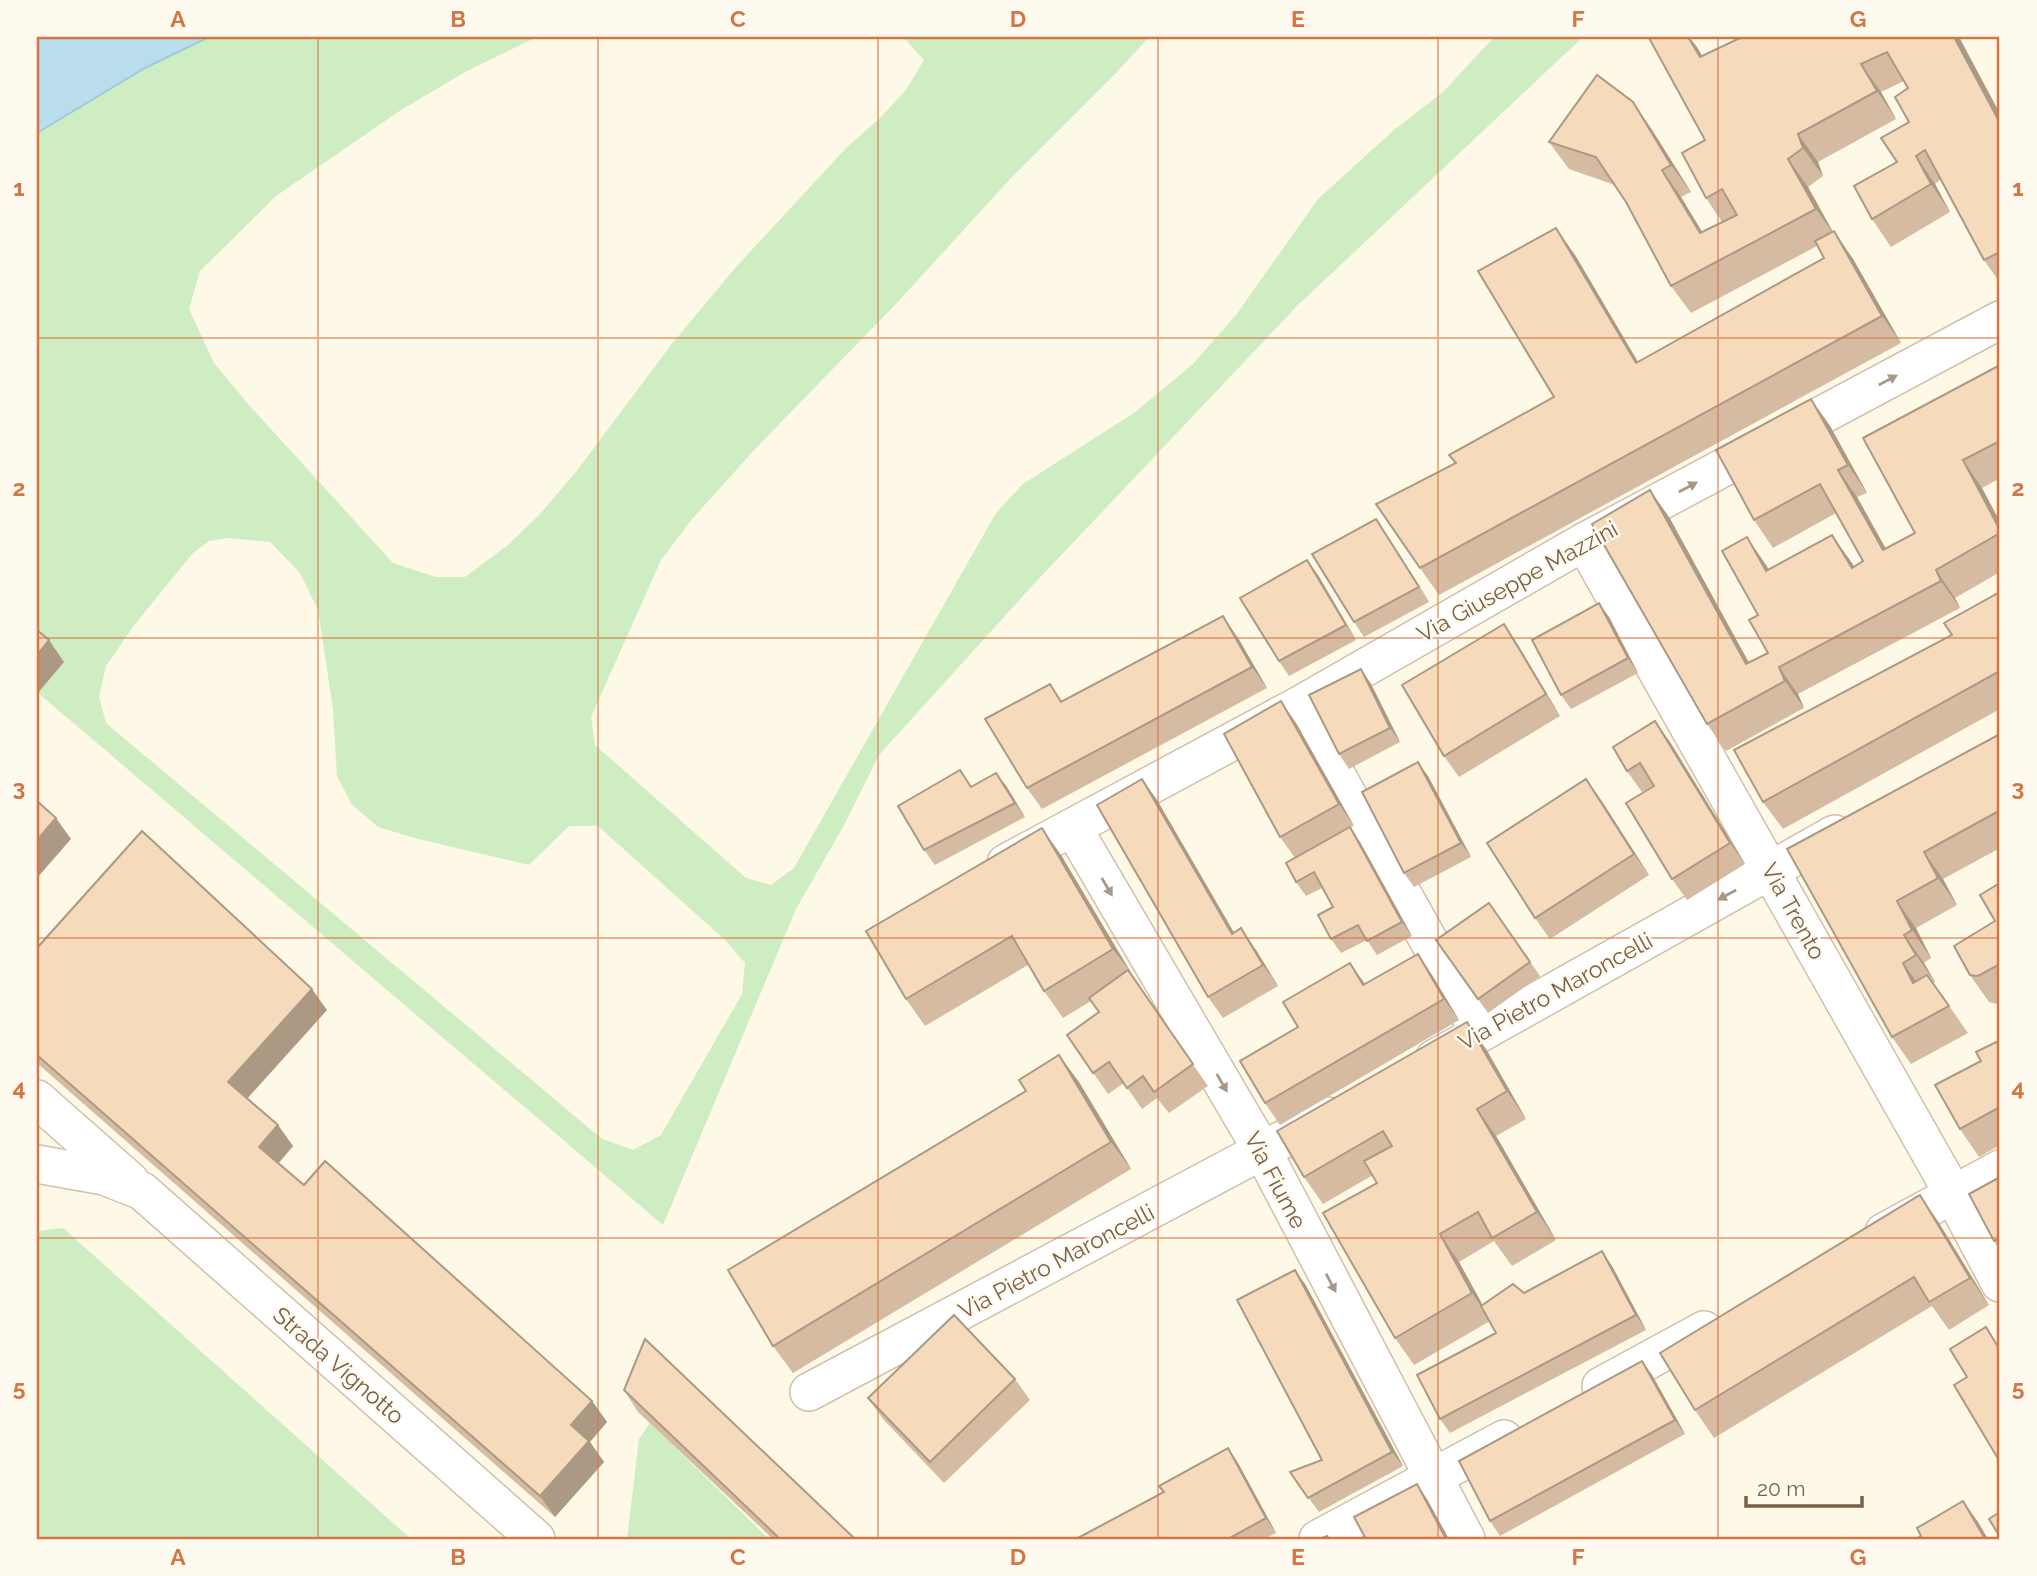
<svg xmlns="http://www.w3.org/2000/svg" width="2037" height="1576" font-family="Raleway,sans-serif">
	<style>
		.green { fill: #cfedc3; fill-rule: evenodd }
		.water { fill: #b9ddea; stroke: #9eccdc; stroke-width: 2 }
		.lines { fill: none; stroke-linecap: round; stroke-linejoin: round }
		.street-casing { stroke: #d1c0ab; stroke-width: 40 }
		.street { stroke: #fff; stroke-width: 37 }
		.wall { fill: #d4bba2 }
		.shaded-wall { fill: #ac9984 }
		.building { fill: #f6dabc; stroke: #ac9984; stroke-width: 2 }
		.oneway { fill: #a99888 }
		.grid { fill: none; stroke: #d37644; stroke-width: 2; stroke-opacity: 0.55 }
		.labels { text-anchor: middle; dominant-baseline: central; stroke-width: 5; stroke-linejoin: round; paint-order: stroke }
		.street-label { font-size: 23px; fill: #7a6048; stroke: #fffaef }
		.neatline { fill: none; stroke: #d37644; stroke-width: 2.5 }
		.grid-label { font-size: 23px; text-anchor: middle; font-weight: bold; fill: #d37644 }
	</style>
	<rect width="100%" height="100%" fill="#fef8e7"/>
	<g class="green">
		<path d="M 209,37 L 537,37 L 467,71 L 401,110 L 276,196 L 200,271 L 189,309 L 214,363 L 249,405 L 393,563 L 436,577 L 465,577 L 508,545 L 539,515 L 576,472 L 671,345 L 736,267 L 848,146 L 879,119 L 906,90 L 924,60 L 903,37 L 1149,37 L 1117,72 L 1011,178 L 895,305 L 756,448 L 693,518 L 661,560 L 591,717 L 595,745 L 746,878 L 771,885 L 794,868 L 996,513 L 1023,484 L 1134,413 L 1192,365 L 1236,315 L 1318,199 L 1394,130 L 1444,91 L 1494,37 L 1583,37 L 1297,306 L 1032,586 L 879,755 L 843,827 L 796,909 L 663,1225 L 37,692 L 37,133 L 145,68 ZM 229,538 L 270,542 L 300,573 L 318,610 L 333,709 L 337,776 L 352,805 L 378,827 L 418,839 L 529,865 L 569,826 L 598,826 L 725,940 L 745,963 L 742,994 L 661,1135 L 633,1150 L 602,1139 L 106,723 L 99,697 L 106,666 L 135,624 L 193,553 L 209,541 Z"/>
		<path d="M 63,1228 L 411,1539 L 37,1539 L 37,1231 Z"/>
		<path d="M 650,1423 L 769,1539 L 627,1539 L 639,1439 Z"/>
	</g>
	<path class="water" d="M 37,37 L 209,37 L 145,68 L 37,133 Z"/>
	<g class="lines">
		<g class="street-casing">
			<g id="street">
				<path d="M 1584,542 L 1942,1174 L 2000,1283"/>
				<path d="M 1298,706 L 1480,1033"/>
				<path d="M 1073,828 L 1263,1152 L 1466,1539"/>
				<path d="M 1006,863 L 1298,706 L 1584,542 L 2000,320"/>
				<path d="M 1434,1059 L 1835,834"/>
				<path d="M 37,1099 L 130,1181"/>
				<path d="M 37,1164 L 104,1176 L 142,1191 L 536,1539"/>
				<path d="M 1884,1232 L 2000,1169"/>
				<path d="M 1601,1386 L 1704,1330"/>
				<path d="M 809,1392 L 1327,1116"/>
				<path d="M 1318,1539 L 1504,1439"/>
			</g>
		</g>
		<use href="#street" class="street"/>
	</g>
	<g class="wall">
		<path d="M 1742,37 L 1959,37 L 2000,114 L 2000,283 L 1984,260 L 1941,179 L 1935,184 L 1950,212 L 1891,247 L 1872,219 L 1897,162 L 1909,122 L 1908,88 L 1904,81 L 1881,92 L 1896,119 L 1818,162 L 1823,176 L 1808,187 L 1833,232 L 1853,259 L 1901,343 L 1439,595 L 1420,568 L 1455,464 L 1449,455 L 1554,397 L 1575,255 L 1638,362 L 1824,258 L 1817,246 L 1691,313 L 1671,286 L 1626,202 L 1615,185 L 1569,169 L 1549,142 L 1633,102 L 1652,130 L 1691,192 L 1681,197 L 1702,232 L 1722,222 L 1706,198 L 1705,140 L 1697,47 L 1702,56 Z"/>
		<path d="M 2000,365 L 2000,478 L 1982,488 L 2000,522 L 2000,572 L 1955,598 L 1960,608 L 1798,694 L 1804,708 L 1726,751 L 1707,724 L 1669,517 L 1749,663 L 1768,653 L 1758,615 L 1766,565 L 1769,570 L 1854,567 L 1863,561 L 1836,513 L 1773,548 L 1754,520 L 1811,399 L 1830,426 L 1867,493 L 1857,497 L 1886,549 L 1915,533 Z"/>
		<path d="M 1386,534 L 1429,602 L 1364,637 L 1354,622 Z"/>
		<path d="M 1318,575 L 1356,640 L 1289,676 L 1279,661 Z"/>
		<path d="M 2000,592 L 2000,709 L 1783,829 L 1763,802 Z"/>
		<path d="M 1609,617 L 1638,673 L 1571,709 L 1561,695 Z"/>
		<path d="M 1504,624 L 1518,645 L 1560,716 L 1459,777 L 1444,756 Z"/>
		<path d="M 1238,638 L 1267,688 L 1042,809 L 1027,788 L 1050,684 L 1062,701 Z"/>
		<path d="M 1361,669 L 1371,684 L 1400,742 L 1349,769 L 1339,754 Z"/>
		<path d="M 1296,723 L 1354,826 L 1350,827 L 1360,842 L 1412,936 L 1377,955 L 1367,940 L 1341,953 L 1331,939 L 1333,907 L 1322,888 L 1306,896 L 1296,882 L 1295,858 L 1280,837 Z"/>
		<path d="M 2000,734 L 2000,848 L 1943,879 L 1957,905 L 1916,928 L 1931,958 L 1924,963 L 1935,982 L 1933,983 L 1968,1033 L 1911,1064 L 1892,1037 L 1787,849 Z"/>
		<path d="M 1670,742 L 1745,864 L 1687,900 L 1672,879 L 1654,786 L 1654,785 L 1642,792 L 1627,771 Z"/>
		<path d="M 996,773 L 1025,817 L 935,865 L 924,850 L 971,787 Z"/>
		<path d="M 1428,776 L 1471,857 L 1414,887 L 1404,873 Z"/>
		<path d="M 1142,779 L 1157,800 L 1234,933 L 1256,950 L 1278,986 L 1223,1018 L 1208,997 Z"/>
		<path d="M 1601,800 L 1649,875 L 1550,939 L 1535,918 Z"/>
		<path d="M 1061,855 L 1132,977 L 1208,1086 L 1169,1113 L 1157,1098 L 1142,1109 L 1124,1083 L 1108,1094 L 1067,1035 L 1099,1012 L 1091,1001 L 1063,1018 L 1044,991 L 1028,965 L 925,1026 L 906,999 Z"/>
		<path d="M 2000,883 L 2000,1002 L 1997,1004 L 1989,1002 L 1970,975 L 1995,921 Z"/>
		<path d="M 1489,903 L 1540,976 L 1488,1013 L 1436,940 Z"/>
		<path d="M 37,948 L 327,1010 L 248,1098 L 293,1146 L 279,1163 L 304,1185 L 592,1401 L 607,1422 L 590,1442 L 604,1462 L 555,1517 L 37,1063 Z"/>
		<path d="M 1418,954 L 1432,975 L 1459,1020 L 1280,1125 L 1265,1103 L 1298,1027 L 1365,984 Z"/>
		<path d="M 2000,1040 L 2000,1145 L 1979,1157 L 1960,1129 L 1981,1061 Z"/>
		<path d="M 1486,1049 L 1526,1119 L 1496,1136 L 1556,1240 L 1512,1266 L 1494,1241 L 1459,1262 L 1483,1305 L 1612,1266 L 1646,1330 L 1450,1433 L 1440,1419 L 1496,1333 L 1490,1321 L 1414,1365 L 1395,1338 L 1377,1183 L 1373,1175 L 1323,1204 L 1304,1177 Z"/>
		<path d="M 1079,1082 L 1131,1169 L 793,1373 L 773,1346 Z"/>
		<path d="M 2000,1177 L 2000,1250 L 1994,1241 Z"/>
		<path d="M 1920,1195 L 1939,1223 L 1989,1305 L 1949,1330 L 1932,1306 L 1714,1438 L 1695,1410 Z"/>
		<path d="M 1305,1284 L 1403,1466 L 1319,1512 L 1290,1472 L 1322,1460 Z"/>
		<path d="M 1642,1361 L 1652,1375 L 1685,1434 L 1500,1536 L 1490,1521 Z"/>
		<path d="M 1015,1379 L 1030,1400 L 944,1483 L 883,1419 L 868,1398 Z"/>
		<path d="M 624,1390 L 855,1539 L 773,1539 L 638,1412 Z"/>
		<path d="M 1228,1448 L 1238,1463 L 1276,1533 L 1264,1539 L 1076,1539 L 1164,1492 Z"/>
	</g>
	<g class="shaded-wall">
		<path d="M 1688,37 L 1689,37 L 1697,47 L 1719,85 L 1700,57 Z"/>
		<path d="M 1954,37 L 1959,37 L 2000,114 L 2000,123 Z"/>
		<path d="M 1861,64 L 1881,92 L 1896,119 L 1877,91 Z"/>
		<path d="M 1633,102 L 1652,130 L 1691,192 L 1671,165 Z"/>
		<path d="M 1798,134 L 1818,162 L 1823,176 L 1803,148 Z"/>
		<path d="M 1916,156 L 1935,184 L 1950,212 L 1931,184 Z"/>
		<path d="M 1788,159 L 1808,187 L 1835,236 L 1816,209 Z"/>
		<path d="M 1662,170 L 1681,197 L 1719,260 L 1700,233 Z"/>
		<path d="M 1556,228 L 1575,255 L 1655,391 L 1636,363 Z"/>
		<path d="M 1834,231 L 1853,259 L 1901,343 L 1882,316 Z"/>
		<path d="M 1811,399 L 1830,426 L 1867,493 L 1848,465 Z"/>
		<path d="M 1963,460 L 1982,488 L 2000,522 L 2000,530 Z"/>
		<path d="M 1838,470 L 1857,497 L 1902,578 L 1883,550 Z"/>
		<path d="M 1650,490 L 1669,517 L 1765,692 L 1746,664 Z"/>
		<path d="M 1376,519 L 1386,534 L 1429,602 L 1419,587 Z"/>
		<path d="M 1832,535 L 1852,563 L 1871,595 L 1852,568 Z"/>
		<path d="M 1747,537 L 1766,565 L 1786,599 L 1766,571 Z"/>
		<path d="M 1307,560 L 1318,575 L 1356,640 L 1346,625 Z"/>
		<path d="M 1936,570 L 1955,598 L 1960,608 L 1941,581 Z"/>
		<path d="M 1599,603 L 1609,617 L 1638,673 L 1628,658 Z"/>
		<path d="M 1223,616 L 1238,638 L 1267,688 L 1252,667 Z"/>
		<path d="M 1504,624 L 1518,645 L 1560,716 L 1546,694 Z"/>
		<path d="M 49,640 L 64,662 L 37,694 L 37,655 Z"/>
		<path d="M 1779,667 L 1798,694 L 1804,708 L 1785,681 Z"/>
		<path d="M 1361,669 L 1371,684 L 1400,742 L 1390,728 Z"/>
		<path d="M 1281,701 L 1296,723 L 1354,826 L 1339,804 Z"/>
		<path d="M 1655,721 L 1670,742 L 1745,864 L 1730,843 Z"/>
		<path d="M 1418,762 L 1428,776 L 1471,857 L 1461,843 Z"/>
		<path d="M 996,773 L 1007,787 L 1025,817 L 1015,803 Z"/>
		<path d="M 1142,779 L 1157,800 L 1247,955 L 1232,934 Z"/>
		<path d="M 1586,779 L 1601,800 L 1649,875 L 1634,854 Z"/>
		<path d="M 56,818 L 71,839 L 37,878 L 37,840 Z"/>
		<path d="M 1350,827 L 1360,842 L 1412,936 L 1402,922 Z"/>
		<path d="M 1042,828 L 1061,855 L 1133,976 L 1113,949 Z"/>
		<path d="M 1924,852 L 1943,879 L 1957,905 L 1938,878 Z"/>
		<path d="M 1897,901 L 1916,928 L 1931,958 L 1912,930 Z"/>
		<path d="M 1241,928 L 1256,950 L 1278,986 L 1263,965 Z"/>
		<path d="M 1904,935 L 1924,963 L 1935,982 L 1916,955 Z"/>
		<path d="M 1418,954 L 1432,975 L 1459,1020 L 1444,999 Z"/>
		<path d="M 1350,963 L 1365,984 L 1363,985 Z"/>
		<path d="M 1903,963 L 1922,990 L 1913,983 Z"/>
		<path d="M 312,989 L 327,1010 L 243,1103 L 228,1082 Z"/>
		<path d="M 1467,1022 L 1486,1049 L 1526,1119 L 1507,1091 Z"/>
		<path d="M 1059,1055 L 1079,1082 L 1131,1169 L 1111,1142 Z"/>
		<path d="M 1477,1109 L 1496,1136 L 1556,1240 L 1537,1212 Z"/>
		<path d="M 278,1125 L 293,1146 L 274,1168 L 259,1147 Z"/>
		<path d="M 1920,1195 L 1939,1223 L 1989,1305 L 1970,1278 Z"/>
		<path d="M 1440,1234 L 1459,1262 L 1491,1321 L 1472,1293 Z"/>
		<path d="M 1602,1251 L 1612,1266 L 1646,1330 L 1636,1315 Z"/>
		<path d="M 1295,1270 L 1305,1284 L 1403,1466 L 1392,1452 Z"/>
		<path d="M 1642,1361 L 1652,1375 L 1685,1434 L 1675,1420 Z"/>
		<path d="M 592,1401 L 607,1422 L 590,1442 L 604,1462 L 555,1517 L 540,1496 L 571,1425 Z"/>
		<path d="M 1228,1448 L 1238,1463 L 1276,1533 L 1266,1518 Z"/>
		<path d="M 1417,1484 L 1427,1499 L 1449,1539 L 1446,1539 Z"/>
		<path d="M 1963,1501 L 1978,1522 L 1988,1539 L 1985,1539 Z"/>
	</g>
	<g class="building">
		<path d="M 1650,37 L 1688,37 L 1700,57 L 1742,37 L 1954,37 L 2000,123 L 2000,252 L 1984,260 L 1925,150 L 1916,156 L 1931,184 L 1872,219 L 1854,186 L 1897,162 L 1881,138 L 1909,122 L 1895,97 L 1908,88 L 1887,52 L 1861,64 L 1877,91 L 1798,134 L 1803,148 L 1788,159 L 1816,209 L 1671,286 L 1626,202 L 1596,157 L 1549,142 L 1597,75 L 1633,102 L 1671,165 L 1662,170 L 1700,233 L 1737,215 L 1722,189 L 1706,198 L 1682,153 L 1705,140 L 1649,38 Z"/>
		<path d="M 1556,228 L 1636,363 L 1824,258 L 1815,241 L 1834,231 L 1882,316 L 1420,568 L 1376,504 L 1456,463 L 1449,455 L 1554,397 L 1478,271 Z"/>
		<path d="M 2000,365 L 2000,441 L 1963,460 L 2000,530 L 2000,533 L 1936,570 L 1941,581 L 1779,667 L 1785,681 L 1707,724 L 1592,524 L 1650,490 L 1746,664 L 1768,653 L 1749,620 L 1758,615 L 1722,551 L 1747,537 L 1766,571 L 1832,535 L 1852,568 L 1863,561 L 1820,484 L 1754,520 L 1716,450 L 1811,399 L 1848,465 L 1838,470 L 1883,550 L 1915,533 L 1863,438 Z"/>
		<path d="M 1376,519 L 1419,587 L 1354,622 L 1312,554 Z"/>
		<path d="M 1307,560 L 1346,625 L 1279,661 L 1240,598 Z"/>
		<path d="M 2000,592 L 2000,671 L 1763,802 L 1734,750 L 1952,635 L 1944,623 Z"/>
		<path d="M 1599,603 L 1628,658 L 1561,695 L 1532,640 Z"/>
		<path d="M 1223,616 L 1252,667 L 1027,788 L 985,719 L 1050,684 L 1061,702 Z"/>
		<path d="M 1504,624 L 1546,694 L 1444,756 L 1402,685 Z"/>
		<path d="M 37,630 L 49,640 L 37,655 Z"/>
		<path d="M 1361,669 L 1390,728 L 1339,754 L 1309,695 Z"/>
		<path d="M 1281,701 L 1339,804 L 1280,837 L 1224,734 Z"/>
		<path d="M 1655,721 L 1730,843 L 1672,879 L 1626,803 L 1654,786 L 1640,763 L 1627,771 L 1613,747 Z"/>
		<path d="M 2000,734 L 2000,818 L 1997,812 L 1924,852 L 1938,878 L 1897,901 L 1912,930 L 1904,935 L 1916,955 L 1903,963 L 1913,983 L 1927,975 L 1949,1006 L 1892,1037 L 1787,849 Z"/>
		<path d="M 1418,762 L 1461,843 L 1404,873 L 1362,792 Z"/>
		<path d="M 960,770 L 971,787 L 996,773 L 1015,803 L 924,850 L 898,806 Z"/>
		<path d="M 1142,779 L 1232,934 L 1241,928 L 1263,965 L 1208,997 L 1097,805 Z"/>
		<path d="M 1586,779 L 1634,854 L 1535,918 L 1487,843 Z"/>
		<path d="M 37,801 L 56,818 L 37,840 Z"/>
		<path d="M 1350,827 L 1402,922 L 1367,941 L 1358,925 L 1331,939 L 1318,915 L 1333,907 L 1314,872 L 1296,882 L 1286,863 Z"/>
		<path d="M 1042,828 L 1113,949 L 1044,991 L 1012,936 L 906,999 L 866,931 Z"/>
		<path d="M 142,831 L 312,989 L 228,1082 L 278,1125 L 259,1147 L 304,1185 L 325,1161 L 592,1401 L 571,1425 L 589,1441 L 540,1496 L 37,1055 L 37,948 Z"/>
		<path d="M 2000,883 L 2000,964 L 1978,976 L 1970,975 L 1954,946 L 1995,921 L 1980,895 Z"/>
		<path d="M 1489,903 L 1530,962 L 1478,999 L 1436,940 Z"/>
		<path d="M 1418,954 L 1444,999 L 1265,1103 L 1240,1061 L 1298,1027 L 1283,1002 L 1350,963 L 1363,985 Z"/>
		<path d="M 1128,970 L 1193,1064 L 1154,1092 L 1143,1076 L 1127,1088 L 1109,1062 L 1093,1073 L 1067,1035 L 1099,1012 L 1089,998 Z"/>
		<path d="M 1467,1022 L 1507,1091 L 1477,1109 L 1537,1212 L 1492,1238 L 1478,1212 L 1440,1234 L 1472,1293 L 1395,1338 L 1323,1213 L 1377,1183 L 1364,1161 L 1392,1146 L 1383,1131 L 1304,1177 L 1277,1131 Z"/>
		<path d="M 2000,1040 L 2000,1107 L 1960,1129 L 1935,1085 L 1981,1061 L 1976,1052 Z"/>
		<path d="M 1059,1055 L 1111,1142 L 773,1346 L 728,1270 L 1026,1091 L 1019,1080 Z"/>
		<path d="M 2000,1177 L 2000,1238 L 1994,1241 L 1969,1194 Z"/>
		<path d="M 1920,1195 L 1970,1278 L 1929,1302 L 1914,1277 L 1695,1410 L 1660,1353 Z"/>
		<path d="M 1602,1251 L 1636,1315 L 1440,1419 L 1417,1375 L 1496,1333 L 1481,1306 L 1513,1284 L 1524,1293 Z"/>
		<path d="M 1295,1270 L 1392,1452 L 1308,1498 L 1290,1472 L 1322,1460 L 1237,1300 Z"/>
		<path d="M 954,1315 L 1015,1379 L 930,1462 L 868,1398 Z"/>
		<path d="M 1986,1327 L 2000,1350 L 2000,1462 L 1954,1385 L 1967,1377 L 1950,1349 Z"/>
		<path d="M 645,1339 L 855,1539 L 780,1539 L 624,1390 Z"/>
		<path d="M 1642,1361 L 1675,1420 L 1490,1521 L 1459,1461 Z"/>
		<path d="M 1228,1448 L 1266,1518 L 1228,1539 L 1076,1539 L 1164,1492 L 1159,1486 Z"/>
		<path d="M 1417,1484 L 1446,1539 L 1366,1539 L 1354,1517 Z"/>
		<path d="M 1963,1501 L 1985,1539 L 1916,1539 L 1921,1536 L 1917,1528 Z"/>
		<path d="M 2000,1512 L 2000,1537 L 1989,1519 Z"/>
		<path d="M 1327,1536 L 1329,1539 L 1320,1539 Z"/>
	</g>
	<defs><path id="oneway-solid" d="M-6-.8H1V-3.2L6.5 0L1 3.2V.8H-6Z" transform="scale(1.75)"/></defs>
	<g class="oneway">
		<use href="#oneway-solid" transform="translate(1888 380) rotate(-28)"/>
		<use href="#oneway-solid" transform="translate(1688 487) rotate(-28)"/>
		<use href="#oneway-solid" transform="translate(1107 887) rotate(60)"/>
		<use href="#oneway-solid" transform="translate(1727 895) rotate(151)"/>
		<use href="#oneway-solid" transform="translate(1222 1083) rotate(60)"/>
		<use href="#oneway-solid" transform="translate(1331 1283) rotate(62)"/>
	</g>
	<path class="grid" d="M 318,37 L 318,1539M 598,37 L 598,1539M 878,37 L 878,1539M 1158,37 L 1158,1539M 1438,37 L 1438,1539M 1718,37 L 1718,1539M 37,338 L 2000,338M 37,638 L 2000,638M 37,938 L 2000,938M 37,1238 L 2000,1238"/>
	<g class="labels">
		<g class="street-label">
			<text transform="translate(1517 581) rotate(-29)">Via Giuseppe Mazzini</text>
			<text transform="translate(1794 911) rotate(61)">Via Trento</text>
			<text transform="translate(1555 991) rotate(-29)">Via Pietro Maroncelli</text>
			<text transform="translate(1276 1180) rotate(62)">Via Fiume</text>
			<text transform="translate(1056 1261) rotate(-28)">Via Pietro Maroncelli</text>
			<text transform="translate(339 1365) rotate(41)">Strada Vignotto</text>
		</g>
	</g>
	<rect width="2037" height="1576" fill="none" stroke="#fffaef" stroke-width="77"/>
	<path d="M1746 1496v10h116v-10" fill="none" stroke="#7a6048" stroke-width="3.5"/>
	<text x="1757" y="1496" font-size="21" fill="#7a6048" stroke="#fffaef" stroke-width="5" paint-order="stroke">20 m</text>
	<rect x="38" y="38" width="1960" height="1500" class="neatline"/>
	<g class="grid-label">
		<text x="178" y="27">A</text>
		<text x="458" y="27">B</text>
		<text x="738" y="27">C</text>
		<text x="1018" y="27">D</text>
		<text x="1298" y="27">E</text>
		<text x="1578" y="27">F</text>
		<text x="1858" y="27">G</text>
		<text x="19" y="196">1</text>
		<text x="2018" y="196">1</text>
		<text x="19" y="496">2</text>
		<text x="2018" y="496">2</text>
		<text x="19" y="796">3</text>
		<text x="2018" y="796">3</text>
		<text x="19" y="1096">4</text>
		<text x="2018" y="1096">4</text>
		<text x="19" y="1396">5</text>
		<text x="2018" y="1396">5</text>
		<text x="178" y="1565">A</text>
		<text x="458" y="1565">B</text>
		<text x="738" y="1565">C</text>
		<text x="1018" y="1565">D</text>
		<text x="1298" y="1565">E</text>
		<text x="1578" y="1565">F</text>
		<text x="1858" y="1565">G</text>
	</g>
</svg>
